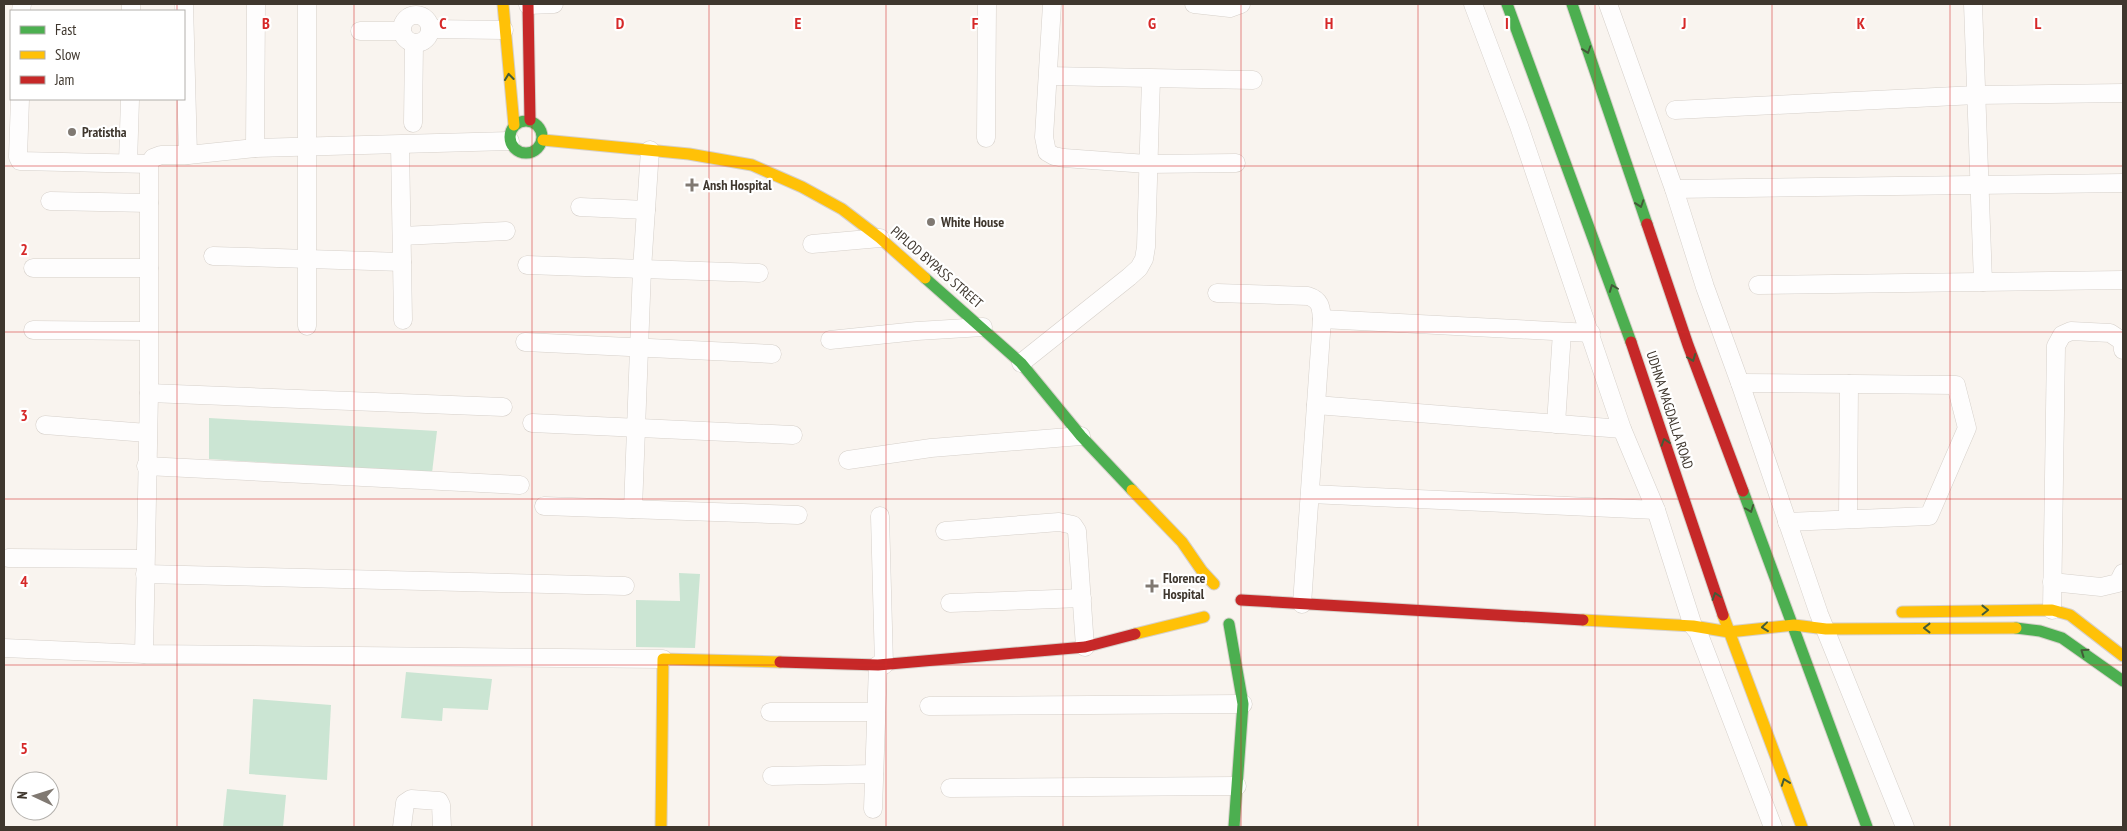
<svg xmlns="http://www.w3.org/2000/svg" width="2127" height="831" font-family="'PT Sans Narrow',sans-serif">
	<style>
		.green { fill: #cbe5d3 }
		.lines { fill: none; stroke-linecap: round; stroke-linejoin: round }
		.street-casing { stroke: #d6d0ca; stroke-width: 19 }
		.fast-casing { stroke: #d6d0ca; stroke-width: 13 }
		.slow-casing { stroke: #d6d0ca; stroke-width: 13 }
		.jam-casing { stroke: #d6d0ca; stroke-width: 13 }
		.street { stroke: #fefdfd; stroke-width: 18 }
		.fast { stroke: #4caf50; stroke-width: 11 }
		.slow { stroke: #ffc107; stroke-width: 11 }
		.jam { stroke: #c62828; stroke-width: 11 }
		.oneway { stroke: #435b38 }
		.grid { fill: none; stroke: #d62828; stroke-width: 1; stroke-opacity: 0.55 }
		.poi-dot { fill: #807972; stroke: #fff; stroke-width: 2 }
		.labels { text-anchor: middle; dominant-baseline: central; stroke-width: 4.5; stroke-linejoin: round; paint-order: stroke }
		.poi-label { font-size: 14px; font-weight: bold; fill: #3f372e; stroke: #fff; text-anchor: start }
		.street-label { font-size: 14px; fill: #3f372e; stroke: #fff }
		.grid-label { font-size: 16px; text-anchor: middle; font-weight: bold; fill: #d62828; stroke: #fff; stroke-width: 4.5; stroke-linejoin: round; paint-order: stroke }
	</style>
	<rect width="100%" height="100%" fill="#f9f4ef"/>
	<g class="green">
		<path d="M 209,418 L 437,431 L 432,473 L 209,459 Z"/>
		<path d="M 679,573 L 700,574 L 695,648 L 636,647 L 636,600 L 680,601 Z"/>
		<path d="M 406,672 L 492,679 L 488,710 L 443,708 L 442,721 L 401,718 Z"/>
		<path d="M 253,699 L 331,705 L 327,780 L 249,774 Z"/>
		<path d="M 227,789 L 286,795 L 283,827 L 223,827 Z"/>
	</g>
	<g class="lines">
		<g class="street-casing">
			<g id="street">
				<path d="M 184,4 L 188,155"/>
				<path d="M 307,4 L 307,326"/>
				<path d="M 1052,4 L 1044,137 L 1047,152 L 1054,156 L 1064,158 L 1147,164 L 1236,163"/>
				<path d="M 1194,4 L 1230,8 L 1241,4"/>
				<path d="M 1473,4 L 1519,126 L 1622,429 L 1656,510 L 1693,626 L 1698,632 L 1773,827"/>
				<path d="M 1608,4 L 1674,189 L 1705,287 L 1740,383 L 1819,614 L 1905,827"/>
				<path d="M 1973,4 L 1983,282"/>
				<path d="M 528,5 L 554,4"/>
				<path d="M 21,11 L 22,4"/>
				<path d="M 131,11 L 131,4"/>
				<circle cx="416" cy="29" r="14"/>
				<path d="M 430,29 L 504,30"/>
				<path d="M 360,31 L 402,31"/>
				<path d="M 1048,76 L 1253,80"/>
				<path d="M 20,99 L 18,157 L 20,161 L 149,164"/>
				<path d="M 1675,110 L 1976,95 L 2123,93"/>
				<path d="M 413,123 L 414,43"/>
				<path d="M 986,138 L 987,4"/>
				<path d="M 400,145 L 403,320"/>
				<path d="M 255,148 L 256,4"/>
				<path d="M 128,163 L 130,99"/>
				<path d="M 1674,189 L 2123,183"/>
				<path d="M 50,201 L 149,203"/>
				<path d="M 580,207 L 646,210"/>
				<path d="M 402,236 L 506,231"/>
				<path d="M 812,244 L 880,238"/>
				<path d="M 213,256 L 402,262"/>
				<path d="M 527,265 L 759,273"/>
				<path d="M 33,268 L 149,268"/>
				<path d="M 1758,285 L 2123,280"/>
				<path d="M 1217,293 L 1308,296 C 1321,300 1321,308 1322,319 L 1302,604"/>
				<path d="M 1322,319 L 1591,333"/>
				<path d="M 33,330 L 148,331"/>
				<path d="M 830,340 L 917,331 L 983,327"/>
				<path d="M 525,342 L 772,354"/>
				<path d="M 1021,363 L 1129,277 L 1139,268 L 1144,259 L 1146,247 L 1151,79"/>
				<path d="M 1740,383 L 1956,385 L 1967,428 L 1929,516 L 1787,522"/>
				<path d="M 149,393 L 503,407"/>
				<path d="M 1316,405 L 1622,429"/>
				<path d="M 532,423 L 793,435"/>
				<path d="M 1556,424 L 1562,332"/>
				<path d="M 45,425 L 147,433"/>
				<path d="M 848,460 L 931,448 L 1081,436"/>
				<path d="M 146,466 L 520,485"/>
				<path d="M 1310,494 L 1656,510"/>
				<path d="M 544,506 L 798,515"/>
				<path d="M 633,509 L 642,269 L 650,150"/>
				<path d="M 880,516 L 884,665"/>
				<path d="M 1848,519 L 1849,384"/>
				<path d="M 945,531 L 1059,522 L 1073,525 L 1077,531 L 1085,647"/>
				<path d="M 8,558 L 145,559"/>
				<path d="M 145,574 L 625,586"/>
				<path d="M 2052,582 L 2101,587 L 2118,583 L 2123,573"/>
				<path d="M 950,603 L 1082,598"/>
				<path d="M 2052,610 L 2056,346 L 2062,335 L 2071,331 L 2110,333 L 2122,341 L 2123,350"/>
				<path d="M 4,648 L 144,654 L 663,659"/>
				<path d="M 144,654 L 149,393 L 149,164 L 153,158 L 161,155 L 188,155 L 255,148 L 510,141"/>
				<path d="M 929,706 L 1243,704"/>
				<path d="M 770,712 L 876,712"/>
				<path d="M 772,776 L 874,774"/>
				<path d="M 950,788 L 1237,786"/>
				<path d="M 873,809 L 878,665"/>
				<path d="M 402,827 L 405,803 L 411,799 L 439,801 L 441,805 L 442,827"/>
			</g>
		</g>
		<g class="fast-casing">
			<g id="fast">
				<path d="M 1507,4 L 1631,342"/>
				<path d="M 1572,4 L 1647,224"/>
				<circle cx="526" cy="137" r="16"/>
				<path d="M 925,278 L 1021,363 L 1081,436 L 1132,490"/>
				<path d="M 1743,491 L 1867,827"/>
				<path d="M 1229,624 L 1243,704 L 1234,827"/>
				<path d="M 2016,628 L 2040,631 L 2062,638 L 2123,681"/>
			</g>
		</g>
		<g class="slow-casing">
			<g id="slow">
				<path d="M 503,4 L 514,125"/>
				<path d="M 543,140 L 689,154 L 752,165 L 802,187 L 842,209 L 880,238 L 925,278"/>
				<path d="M 1132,490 L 1182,542 L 1202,571 L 1214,584"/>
				<path d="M 1902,612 L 2052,610 L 2070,615 L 2123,656"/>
				<path d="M 1723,615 L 1802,827"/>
				<path d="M 1583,620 L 1693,626 L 1729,632 L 1794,625 L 1826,629 L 2016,628"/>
				<path d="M 1135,634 L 1204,617"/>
				<path d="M 661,827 L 663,659 L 780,662"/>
			</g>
		</g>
		<g class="jam-casing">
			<g id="jam">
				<path d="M 528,4 L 530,120"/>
				<path d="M 1647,224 L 1688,345 L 1743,491"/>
				<path d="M 1631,342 L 1723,615"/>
				<path d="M 1241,600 L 1583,620"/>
				<path d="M 780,662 L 878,665 L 1085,647 L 1135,634"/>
			</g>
		</g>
		<use href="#street" class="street"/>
		<use href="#fast" class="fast"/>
		<use href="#slow" class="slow"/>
		<use href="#jam" class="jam"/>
	</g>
	<defs><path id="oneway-chevron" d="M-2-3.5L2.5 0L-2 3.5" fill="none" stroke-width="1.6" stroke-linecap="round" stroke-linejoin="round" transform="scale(1.25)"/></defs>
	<g class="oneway">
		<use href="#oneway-chevron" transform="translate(1587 50) rotate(71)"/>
		<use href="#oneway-chevron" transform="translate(509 77) rotate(-96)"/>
		<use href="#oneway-chevron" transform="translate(1640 204) rotate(71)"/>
		<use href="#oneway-chevron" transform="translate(1613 288) rotate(-111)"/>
		<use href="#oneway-chevron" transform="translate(1692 358) rotate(69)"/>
		<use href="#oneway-chevron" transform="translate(1665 442) rotate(-108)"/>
		<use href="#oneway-chevron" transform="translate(1750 509) rotate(69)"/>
		<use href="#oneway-chevron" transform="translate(1716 596) rotate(-108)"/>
		<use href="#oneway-chevron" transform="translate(1985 610) rotate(-1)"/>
		<use href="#oneway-chevron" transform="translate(1765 627) rotate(174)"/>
		<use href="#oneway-chevron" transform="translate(1927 628) rotate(180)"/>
		<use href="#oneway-chevron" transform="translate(2084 652) rotate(-145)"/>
		<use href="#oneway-chevron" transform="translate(1785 782) rotate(-110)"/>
	</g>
	<path class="grid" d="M 177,4 L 177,11M 354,4 L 354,827M 532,4 L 532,827M 709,4 L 709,827M 886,4 L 886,827M 1063,4 L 1063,827M 1241,4 L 1241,827M 1418,4 L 1418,827M 1595,4 L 1595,827M 1772,4 L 1772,827M 1950,4 L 1950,827M 177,99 L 177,827M 4,166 L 2123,166M 4,332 L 2123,332M 4,499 L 2123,499M 4,665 L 2123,665"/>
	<g class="poi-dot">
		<circle cx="72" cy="132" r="5"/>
		<path d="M689.5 177.5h5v5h5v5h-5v5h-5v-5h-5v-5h5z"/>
		<circle cx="931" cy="222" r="5"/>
		<path d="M1149.5 578.5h5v5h5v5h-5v5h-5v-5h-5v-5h5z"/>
	</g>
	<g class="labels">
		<g class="poi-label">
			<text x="82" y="132">Pratistha</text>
			<text x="703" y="185">Ansh Hospital</text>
			<text x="941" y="222">White House</text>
			<text x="1163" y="578">Florence<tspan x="1163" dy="16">Hospital</tspan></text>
		</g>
		<g class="street-label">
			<text transform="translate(937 267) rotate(41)">PIPLOD BYPASS STREET</text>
			<text transform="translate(1670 410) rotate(72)">UDHNA MAGDALLA ROAD</text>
		</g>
	</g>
	<g class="grid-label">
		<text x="266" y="29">B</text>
		<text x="443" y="29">C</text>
		<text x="620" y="29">D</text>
		<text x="798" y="29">E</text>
		<text x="975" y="29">F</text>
		<text x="1152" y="29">G</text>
		<text x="1329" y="29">H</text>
		<text x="1507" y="29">I</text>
		<text x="1684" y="29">J</text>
		<text x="1861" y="29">K</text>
		<text x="2038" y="29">L</text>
		<text x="24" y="255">2</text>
		<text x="24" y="421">3</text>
		<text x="24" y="587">4</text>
		<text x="24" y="754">5</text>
	</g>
	<rect width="2127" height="831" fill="none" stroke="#3f372e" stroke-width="10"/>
	<rect x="10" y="10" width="175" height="90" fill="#ffffff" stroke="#b2afab"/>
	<rect x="20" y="26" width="25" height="8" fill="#4caf50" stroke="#b2afab"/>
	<text x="55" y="35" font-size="15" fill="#3f372e">Fast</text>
	<rect x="20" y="51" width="25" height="8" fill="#ffc107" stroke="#b2afab"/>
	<text x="55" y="60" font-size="15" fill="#3f372e">Slow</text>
	<rect x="20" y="76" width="25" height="8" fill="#c62828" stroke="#b2afab"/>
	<text x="55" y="85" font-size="15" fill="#3f372e">Jam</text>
	<g transform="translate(35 796) rotate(274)"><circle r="24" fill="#ffffff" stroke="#b2afab"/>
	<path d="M0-4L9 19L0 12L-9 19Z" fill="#807972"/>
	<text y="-8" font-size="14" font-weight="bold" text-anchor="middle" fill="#3f372e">N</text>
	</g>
</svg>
